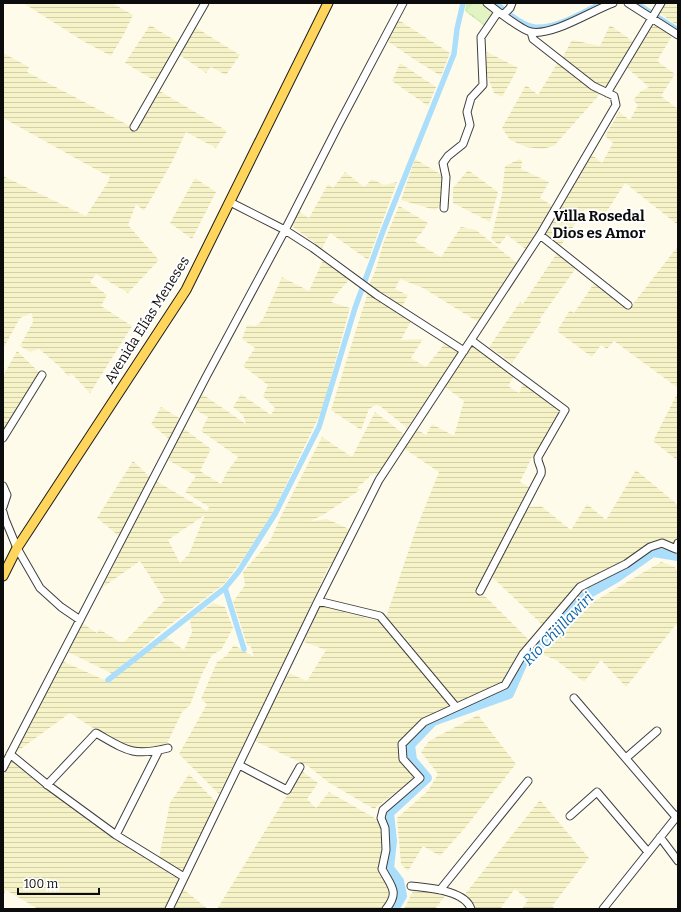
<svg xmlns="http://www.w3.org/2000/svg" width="681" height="912" font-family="Bitter,serif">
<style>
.farmland{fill:url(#farmland-rules);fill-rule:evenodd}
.park{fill:url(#park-tufts)}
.pitch{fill:#e3f3c4}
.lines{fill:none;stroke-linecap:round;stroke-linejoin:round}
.canal{stroke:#abdefb;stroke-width:5.5}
.river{stroke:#abdefb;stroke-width:10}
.minor-casing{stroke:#3f3f3f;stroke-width:9}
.major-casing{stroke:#1d1d1d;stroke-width:11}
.minor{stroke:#fff;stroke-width:7}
.major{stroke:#ffd65b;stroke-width:9}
.labels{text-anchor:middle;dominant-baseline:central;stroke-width:4;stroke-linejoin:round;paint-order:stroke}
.street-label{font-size:14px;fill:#0c0c0c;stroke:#fff}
.neighbourhood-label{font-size:15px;font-weight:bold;fill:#0c0c0c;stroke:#fff}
.water-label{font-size:15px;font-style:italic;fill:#0c65a8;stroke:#fff}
</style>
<defs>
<pattern id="farmland-rules" width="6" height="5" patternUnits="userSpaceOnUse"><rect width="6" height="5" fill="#f7f3c9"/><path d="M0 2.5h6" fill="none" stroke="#d3cfab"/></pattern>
<pattern id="park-tufts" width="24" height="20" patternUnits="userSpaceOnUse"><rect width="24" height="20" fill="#d1edb2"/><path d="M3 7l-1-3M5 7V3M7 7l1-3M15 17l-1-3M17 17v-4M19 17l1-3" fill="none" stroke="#b2ca98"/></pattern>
</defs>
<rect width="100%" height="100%" fill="#fffbeb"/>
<path class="farmland" d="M23 3H112L133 15 124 34 111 56 83 41Z
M663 3H678V26L658 12Z
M397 19 450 53 441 76 412 58 386 40Z
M654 23 672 36 657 61 675 74 661 96 678 109V225L625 183 600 222 585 209 560 247 545 234 592 155 602 163 613 143 605 136 619 112 630 120 638 105 633 100 641 91 649 87 627 68Z
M150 25 179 43 157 82 125 63Z
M610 25 634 42 605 89 598 87 562 58 572 40 600 46Z
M195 27 240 55 226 75 211 67 206 73 178 54Z
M487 52 518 68 502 97 494 93 486 73Z
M3 53 29 67 27 72 134 128 158 90 227 131 216 148 186 132 171 164 144 211 136 204 128 225 159 260 128 293 96 274 90 282 107 295 101 306 132 326 90 393 71 373 69 377 59 366 39 349 30 352 20 346 33 322 32 313 20 318 3 349V176L86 216 108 182 110 175H106L3 118Z
M558 62 586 85 601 93 554 146 542 149 526 147 510 140 502 128 526 85 538 95Z
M400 63 436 87 428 106 392 81Z
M415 159 442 175 440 206 435 210 401 200Z
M520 159 522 161 521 169 549 182 540 198 553 206 527 250 507 235 499 245 491 239 502 194 505 166Z
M468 170 498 192 490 222 453 203V188Z
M345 172 364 187 372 179 384 185 397 182 368 260 330 233 322 248 290 225 298 211 309 218 328 184 333 188Z
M195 178 216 192 192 239 170 223Z
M399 206 428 223 422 232 414 241 441 257 461 227 476 230 517 263 478 322 423 288 400 279 395 289 408 295 402 307 369 285 376 269 383 244Z
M678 246V292L676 296 678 298V388L614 341 607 349 601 345 592 357 557 331 570 310 574 313 595 282 629 309Z
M557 253 576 268 539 320 541 322 512 363 489 347 520 302 523 304Z
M323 260 350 279 339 291 331 302 350 308 322 410 273 512 246 555 224 584 162 631 113 674 68 652 82 623 97 633 99 629 120 642H124L165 600 140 561 102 588 156 481 207 511 209 507 185 492 196 476 168 460 183 428 211 449 200 471 221 484 227 472 238 457 201 431 208 417 194 409 202 394 246 424 243 415 233 407 241 394 271 415 275 408 263 396 268 385 243 366 255 348 242 339 247 325 255 326 262 321 282 277 309 291ZM205 515 189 554 180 563 168 540Z
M368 292 411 321 401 340 423 339 411 358 426 367 445 343 459 352 407 428 380 406 376 405 369 409 361 430 331 410Z
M476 346 514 376 508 386 519 393 524 382 561 411 535 459 532 457 520 482 531 488 477 588 534 645 519 661 504 689 473 701 456 703 406 639 386 617 416 529 439 472 403 448 415 428 426 435 432 424 454 436 464 401 445 387 471 347Z
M17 351 41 374 3 433V376Z
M678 392V461L653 441Z
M161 407 181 419 169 439 151 424Z
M375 412 404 434 378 475 374 473 357 488 360 490 323 515 310 521 327 519 349 529 334 561 328 568 281 670 219 794 179 754 207 704 201 699 217 662 226 656 234 645 254 657 250 644 248 647 233 602 245 585 243 572 270 541 281 516 322 437 352 457Z
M133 461 150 477 119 536 97 518Z
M636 470 678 505V543L675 552 654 548 585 591 548 630 492 577 518 524 529 507 541 506 571 530 587 504 606 520Z
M661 562 675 567 678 572V622L626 687 601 660 584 682 556 660 541 654 588 605Z
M213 603 225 607 233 628 221 650 212 655 202 674 190 705 182 712 165 748 135 749 125 747 105 736 70 713 15 753 62 661 109 682 166 637 184 650 192 632 190 619Z
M320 606 378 621 383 624 453 709 431 719 409 740 401 757 417 776 374 809 328 782 308 766 255 741 289 673 307 681 326 650 304 642Z
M478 715 516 764 464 829 440 856 423 846 408 871 401 864 397 818 428 791 438 774 421 752 429 741Z
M12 759 45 787 93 824 179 878 165 909H38L6 890 3 896V776Z
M302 771 318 783 307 799 316 808 329 792 380 821 382 847 378 868 382 878 390 888 391 898 381 909H217Z
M189 774 216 802 183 872 159 858 170 803Z
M540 800 589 858 552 906 555 909H522L528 900 515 889 501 907 503 909H476L465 894Z
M183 889 208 909H174Z
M414 889 446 895 435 909H404Z"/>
<path class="park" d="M466 3H483L495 12 486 27 465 11Z"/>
<path class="pitch" d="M473 3H480L493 13 485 24 467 11Z"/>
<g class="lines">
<path class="canal" d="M496 3 502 8
M636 3 678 30
M509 14C516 19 525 26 534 27 555 30 583 12 602 3
M225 588 244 649
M108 680 225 588 239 571 275 514 319 427 355 308 383 231 454 54 457 29 463 3"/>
<path class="river" d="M394 909 402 896 399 881 389 868 392 841 389 813 427 778 412 760 410 745 433 721 509 694 523 662 588 594 616 578 653 552 678 556"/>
<defs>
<path id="minor" d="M487 3C496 10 521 30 531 32 553 36 591 11 613 3
M628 3 678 35
M503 15 510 8 512 3
M607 93 661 3
M134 127 205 3
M230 202 285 230 313 248 377 295 464 351
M444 208 446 177 443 163 448 156 463 144 470 125 467 112 471 98 483 85 481 37 498 12
M540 235 628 305
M471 340 565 410 538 457C537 464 543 467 541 474L480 591
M3 438 42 375
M3 486 7 495 3 507
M3 512 5 519 17 548 40 588 61 607 80 620
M318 601 380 616 456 707
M574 698 676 817
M10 754 49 786 116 835 184 877
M626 758 657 731
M239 765 287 790 300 767
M3 768 206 377 285 230 338 126 403 3
M47 785 96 733C126 750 132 757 168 748
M570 816 597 792 648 852
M116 835 159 750
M660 837 678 861
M411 886C428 888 465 890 471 909
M440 890 528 781
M169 909 318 601 379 480 540 235 616 105 614 96 593 86 533 39 531 32
M386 909C400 892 391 886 382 869L386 850 385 828 381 818 383 810 420 778 403 759 402 744 424 722 505 685 523 654 580 587 626 564 650 547 662 543 676 549 678 543
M603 909 678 815"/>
<path id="major" d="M3 576 17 548 186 290 328 3"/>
</defs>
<use href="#minor" class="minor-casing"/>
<use href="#major" class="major-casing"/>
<use href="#minor" class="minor"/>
<use href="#major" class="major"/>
</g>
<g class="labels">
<g class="street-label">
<text transform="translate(147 320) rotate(-58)">Avenida Elías Meneses</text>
</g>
<g class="neighbourhood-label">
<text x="599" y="216">Villa Rosedal<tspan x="599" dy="17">Dios es Amor</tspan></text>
</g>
<g class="water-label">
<text transform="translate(558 629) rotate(-46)">Río Chijllawiri</text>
</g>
</g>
<rect width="681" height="912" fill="none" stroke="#0c0c0c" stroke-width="8"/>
<path d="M18 888v6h81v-6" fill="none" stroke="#0c0c0c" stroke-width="2"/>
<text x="24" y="888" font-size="12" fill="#0c0c0c" stroke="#ffffff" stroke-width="3" paint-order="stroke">100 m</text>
</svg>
